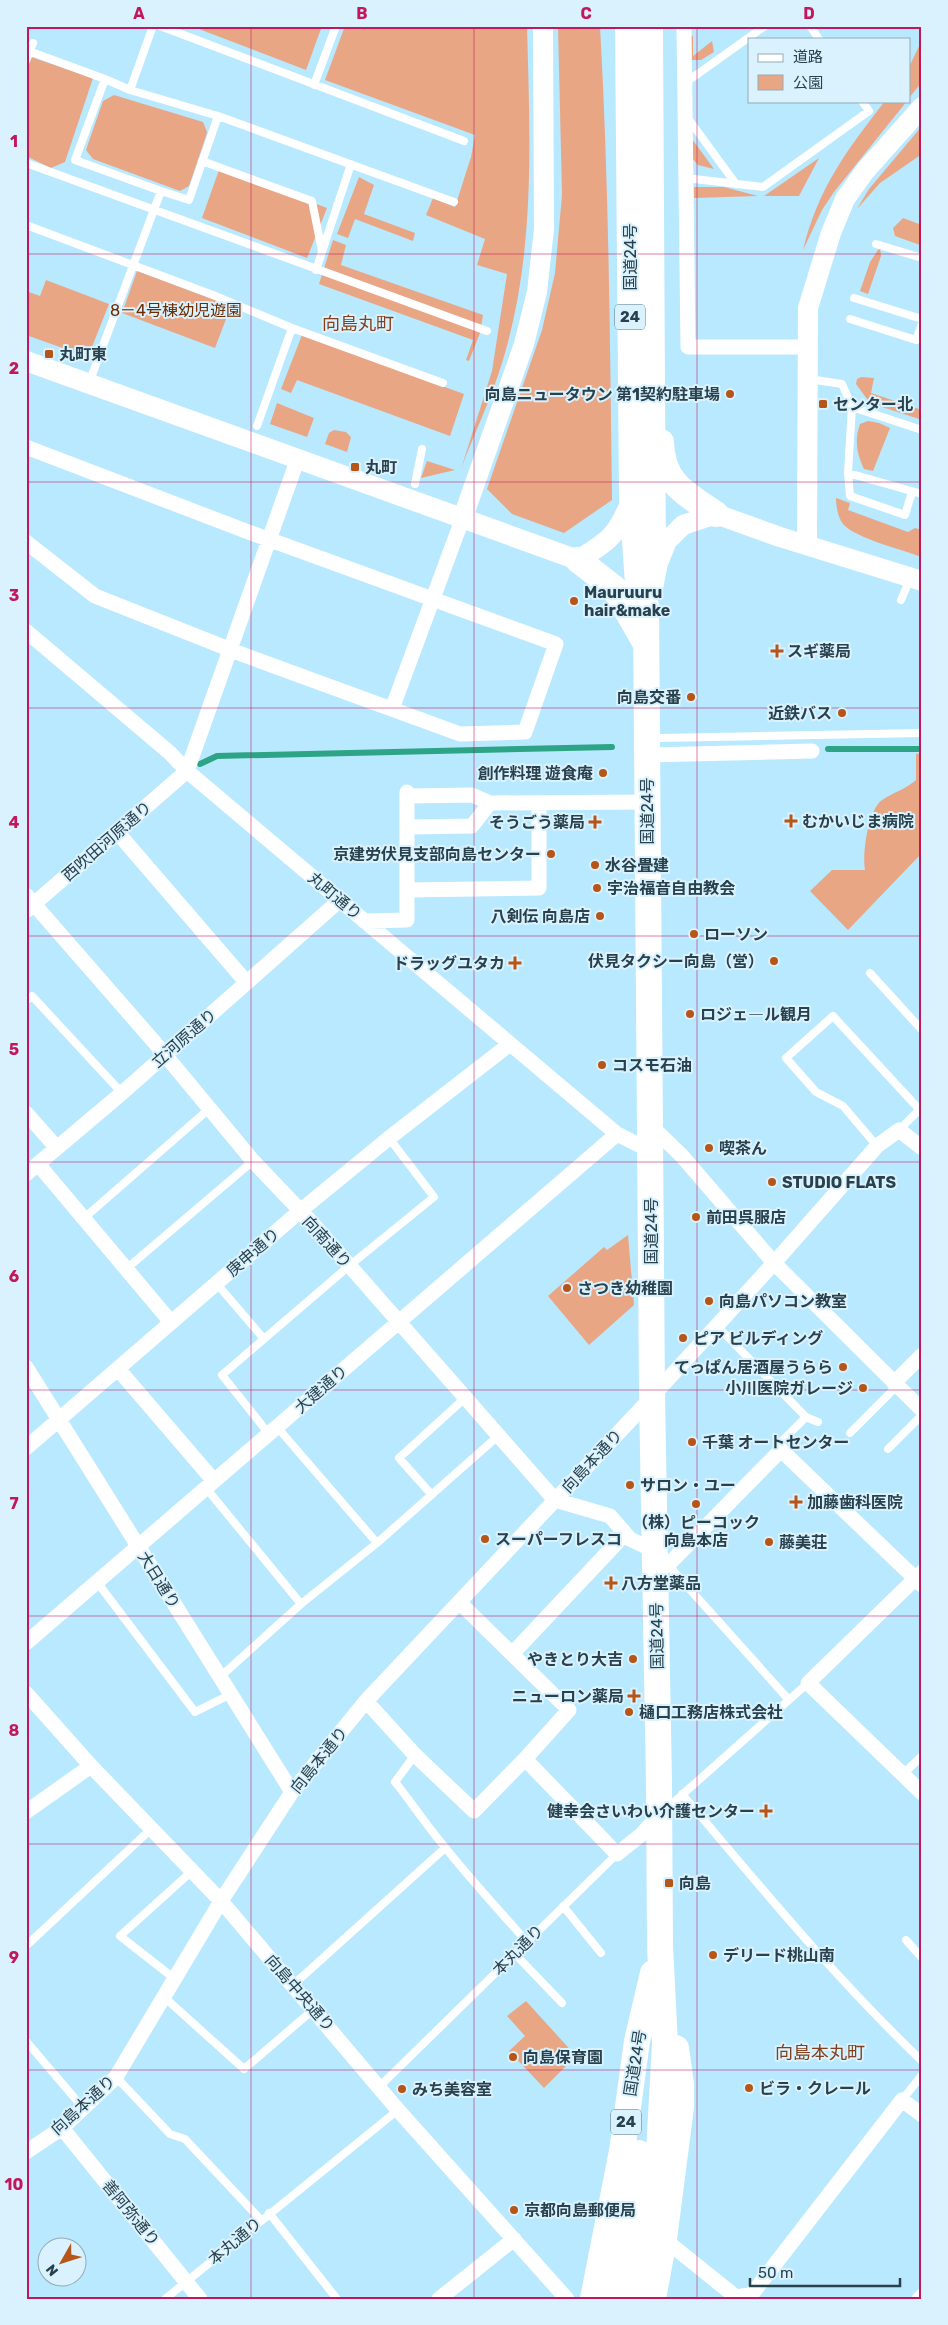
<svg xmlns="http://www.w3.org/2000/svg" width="948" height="2325" font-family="Rubik,'Noto Sans JP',sans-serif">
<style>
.green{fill:#e9a685}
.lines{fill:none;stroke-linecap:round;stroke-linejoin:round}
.stream{stroke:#2da485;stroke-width:6}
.service{stroke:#fff;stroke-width:8}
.minor{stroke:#fff;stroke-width:15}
.tertiary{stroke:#fff;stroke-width:20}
.trunk{stroke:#fff;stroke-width:26}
.grid{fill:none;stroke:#c2185b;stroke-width:1;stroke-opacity:0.55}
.poi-dot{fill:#b65517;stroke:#daf2fd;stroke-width:2}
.labels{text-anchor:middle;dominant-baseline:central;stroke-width:4;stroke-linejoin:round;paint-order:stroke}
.shield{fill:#daf2fd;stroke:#5d7681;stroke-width:1}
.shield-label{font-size:15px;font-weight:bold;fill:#28414c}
.street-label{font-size:16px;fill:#28414c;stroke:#daf2fd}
.park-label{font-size:16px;fill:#6c2b00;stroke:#daf2fd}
.poi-label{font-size:16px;font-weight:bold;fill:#28414c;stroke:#daf2fd;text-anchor:start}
.neighbourhood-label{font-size:18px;fill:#81411e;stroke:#daf2fd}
.neatline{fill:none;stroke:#c2185b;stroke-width:2}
.grid-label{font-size:16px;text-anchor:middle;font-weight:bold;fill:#c2185b}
</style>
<rect width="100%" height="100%" fill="#b8e9ff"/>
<path class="green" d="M191 26H322L306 70Z
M345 26H444L449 28 450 26H527C530 140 536 253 502 363 491 399 474 434 461 469L492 371 507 274 477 265 485 239 426 215 433 198 455 207 471 157 475 135 325 80Z
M558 26H600C609 184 610 342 612 500L564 533 512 514 487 489 542 330 555 273 562 195Z
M689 35 693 36V56L712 41 714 52 701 60H691Z
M922 40V82L909 98V67Z
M31 57 93 78 65 162 51 168 26 156V70Z
M114 95 203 122 207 132 206 136 189 186 180 191 93 159 86 150 88 144 103 101Z
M885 101H907L834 192 822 210 803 250C818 188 847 150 885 101Z
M922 126V154L880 183 857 209 869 189Z
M692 139 714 169 698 165 691 157Z
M819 158 799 196H764Z
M220 167 327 208 307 258 202 218Z
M359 177 374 185 364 214 415 233 413 241 355 219 348 238 337 234Z
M694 187H724L758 196 694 198Z
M903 218 922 225 920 245 895 236 893 228Z
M333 240 346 245 341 265 483 315 480 333 469 361 466 360 473 340 319 284Z
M880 247 881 256 868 294 860 291 870 262Z
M137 271 231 306 215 348 122 313Z
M46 280 109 304 88 357 26 335V291L40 296Z
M302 335 464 394 450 436 297 380 291 393 281 389Z
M861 377 874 378 871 393 922 410V420L870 403 856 384 857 379Z
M277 403 314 418 307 437 270 424Z
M868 421 879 423 890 428 873 471 864 469C857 454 854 440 860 424Z
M334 430 346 432 351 437 347 452 325 444 329 433Z
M427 461 455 470 421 478Z
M836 498 850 503 848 510 908 532 915 528 922 530V557C903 550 855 538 843 524 838 518 836 506 836 498Z
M922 753V853L848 930 810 891 832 870H865C862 854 868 810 882 800 894 792 906 789 916 780V754Z
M628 1235 634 1305 589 1345 548 1296 604 1247 607 1250Z
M526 2001 576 2056 544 2088 509 2051 525 2036 507 2016Z"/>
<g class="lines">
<path class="stream" d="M828 749H922
M200 764 217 756 612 747"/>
<path class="service" d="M160 26 464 141
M810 26 819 39
M26 50 105 79
M26 61 33 43
M685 83 765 26
M314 85 336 26
M130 90 105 79 75 160 161 191
M218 116 454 202
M687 117 736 184
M202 161 312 201 322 251
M26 163 487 331
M686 178 763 187 869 111 862 101
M26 225 213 295 292 328 443 383
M876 244 922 258
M316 270 351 164
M854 298 922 319
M850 319 916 340 922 324
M809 379 842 384 852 407 848 473 922 494
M89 383 161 191 189 200 218 116 130 90 153 26
M852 407 922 430
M257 426 292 328
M848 473 850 496 905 515 912 492
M415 484 422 449
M901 600 910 579
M661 738 922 733
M870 973 922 1030
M26 1001 32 996 122 1093
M899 1130 922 1107
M877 1146 843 1106 816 1092 786 1058 833 1016 919 1109
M83 1219 209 1109
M126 1269 253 1161
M217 1284 264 1339
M717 1326 806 1417 818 1422
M277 1427 377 1543
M850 1433 897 1386
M269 1434 222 1375 349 1266 434 1197 389 1138
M888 1449 922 1415
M781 1450 780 1443 806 1417
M206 1488 301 1604
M431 1494 399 1458 465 1398
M668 1565 789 1700
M97 1582 195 1712 231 1694
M220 1677 301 1604 377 1543 498 1436
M415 1755 395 1782C412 1803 426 1825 444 1846 470 1879 499 1910 527 1942
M903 1774 922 1756
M682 1794C759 1885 835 1978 922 2061
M665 1810 808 1683
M563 1906 601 1953
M906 1940 922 1958
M26 1946 151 1829
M515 1954 562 2003
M175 1979 120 1936 192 1871
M293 1985 445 1848
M164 1997 244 2069 314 2009
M26 2041 84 2109
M116 2077 170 2134 185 2139 261 2220
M380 2086 617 1854
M902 2100 922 2075
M269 2213 337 2299
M165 2299 398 2110"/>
<path class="minor" d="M684 26 688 347H808
M26 447 251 533 556 644 525 732 460 734 244 655 95 596 26 542
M26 631 170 753 187 771 617 1134 651 1151
M392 709 462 520
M647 755 812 751
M408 796 472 795 490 803
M408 827 472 826 490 803 647 802
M117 832 247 983
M407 890 539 888V803
M26 895 156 1044 253 1161 313 1224 555 1500 610 1516 630 1539 655 1551
M27 910 187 771 298 458
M364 921 407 920V792
M26 1113 57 1148
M650 1125 682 1156 774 1263 922 1410
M38 1164 170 1321
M26 1174 122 1093 340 900
M26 1367 292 1792
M118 1369 214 1481
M894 1383 922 1355
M26 1448 300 1211 389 1138 510 1044
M656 1566 668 1565 781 1450 922 1585
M922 1572 808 1683 922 1793
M459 1602 569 1710 525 1759
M26 1643 617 1134
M512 1654 625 1534
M26 1693 91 1766 221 1901 398 2110 567 2299
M366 1701 415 1755 474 1811 525 1759 617 1854 642 1834 658 1816
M26 1812 91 1766
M62 2128 200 2299
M26 2152 62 2128 116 2077 221 1901 292 1792 366 1701 638 1412 774 1263 877 1146 899 1130 922 1148
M664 2239 736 2297 752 2294 902 2100 922 2115
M439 2299 514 2239
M919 2299 922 2296"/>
<path class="tertiary" d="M26 361 578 560C610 540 616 537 631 501
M462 520 524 344 537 292 544 229 543 26
M807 545 808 308 831 233 845 199 865 171 922 107
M653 588 658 563 667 541 683 525 716 514 780 537 922 581"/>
<path class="trunk" d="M628 26 632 499 638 583 646 606 652 1395 659 1784 660 1946 665 2044 659 2152 632 2299
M650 26 653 569
M661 442C662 483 686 494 716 514
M578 560 614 588 646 644
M612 2291 630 2217 639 2153
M593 2299 622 2151 637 2041 653 1973
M653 2299 664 2239 681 2107V2084L676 2048"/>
</g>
<path class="grid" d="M251 26V2299M474 26V2299M697 26V2299M26 254H922M26 482H922M26 708H922M26 936H922M26 1162H922M26 1390H922M26 1616H922M26 1844H922M26 2070H922"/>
<g class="poi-dot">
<rect x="44" y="349" width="10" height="10" rx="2.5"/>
<circle cx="730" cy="394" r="5"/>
<rect x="818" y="399" width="10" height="10" rx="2.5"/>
<rect x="350" y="462" width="10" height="10" rx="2.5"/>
<circle cx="574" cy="601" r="5"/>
<path d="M774.5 643.5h5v5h5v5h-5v5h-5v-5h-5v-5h5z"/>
<circle cx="691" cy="697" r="5"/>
<circle cx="842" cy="713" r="5"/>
<circle cx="603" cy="773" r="5"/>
<path d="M788.5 813.5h5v5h5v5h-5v5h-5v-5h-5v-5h5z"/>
<path d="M592.5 814.5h5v5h5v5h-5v5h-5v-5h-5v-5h5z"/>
<circle cx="551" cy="854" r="5"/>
<circle cx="595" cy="865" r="5"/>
<circle cx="597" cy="888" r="5"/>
<circle cx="600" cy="916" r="5"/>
<circle cx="694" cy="934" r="5"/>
<circle cx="774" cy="961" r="5"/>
<path d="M512.5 955.5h5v5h5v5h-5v5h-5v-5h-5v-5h5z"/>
<circle cx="690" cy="1014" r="5"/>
<circle cx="602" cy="1065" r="5"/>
<circle cx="709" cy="1148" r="5"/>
<circle cx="772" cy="1182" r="5"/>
<circle cx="696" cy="1217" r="5"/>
<circle cx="567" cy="1288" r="5"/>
<circle cx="709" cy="1301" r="5"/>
<circle cx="683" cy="1338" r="5"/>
<circle cx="843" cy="1367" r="5"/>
<circle cx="863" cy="1388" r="5"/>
<circle cx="692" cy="1442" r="5"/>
<circle cx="630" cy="1485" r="5"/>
<path d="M793.5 1494.5h5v5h5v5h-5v5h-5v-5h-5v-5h5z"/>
<circle cx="696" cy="1504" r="5"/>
<circle cx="485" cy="1539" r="5"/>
<circle cx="769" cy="1542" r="5"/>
<path d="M608.5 1575.5h5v5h5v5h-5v5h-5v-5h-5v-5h5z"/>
<circle cx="633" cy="1659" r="5"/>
<path d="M631.5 1688.5h5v5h5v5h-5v5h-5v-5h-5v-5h5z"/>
<circle cx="629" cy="1712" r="5"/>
<path d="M763.5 1803.5h5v5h5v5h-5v5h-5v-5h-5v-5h5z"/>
<rect x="664" y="1878" width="10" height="10" rx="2.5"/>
<circle cx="713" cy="1955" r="5"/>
<circle cx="513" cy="2057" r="5"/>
<circle cx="749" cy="2088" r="5"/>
<circle cx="402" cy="2089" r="5"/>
<circle cx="514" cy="2210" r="5"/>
</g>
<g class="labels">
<g class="shield">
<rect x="615" y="304.5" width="30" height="25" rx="4"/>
<rect x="611" y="2109.5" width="30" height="25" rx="4"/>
</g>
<g class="shield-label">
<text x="630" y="317">24</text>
<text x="626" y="2122">24</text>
</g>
<g class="street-label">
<text transform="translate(630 257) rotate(-90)">国道24号</text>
<text transform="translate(647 811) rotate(-90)">国道24号</text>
<text transform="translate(107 841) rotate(-41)">西吹田河原通り</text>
<text transform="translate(335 896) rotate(40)">丸町通り</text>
<text transform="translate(184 1038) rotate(-41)">立河原通り</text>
<text transform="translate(651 1231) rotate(-90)">国道24号</text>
<text transform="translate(327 1242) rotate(48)">向南通り</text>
<text transform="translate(253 1252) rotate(-41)">庚申通り</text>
<text transform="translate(321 1389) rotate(-41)">大建通り</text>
<text transform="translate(592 1461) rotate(-47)">向島本通り</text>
<text transform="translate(159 1580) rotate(58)">大日通り</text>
<text transform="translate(657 1636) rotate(-91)">国道24号</text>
<text transform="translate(319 1760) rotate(-51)">向島本通り</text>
<text transform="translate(518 1950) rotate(-45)">本丸通り</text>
<text transform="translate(300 1993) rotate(49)">向島中央通り</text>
<text transform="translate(635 2063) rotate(-81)">国道24号</text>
<text transform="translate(83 2105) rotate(-42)">向島本通り</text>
<text transform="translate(131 2213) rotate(51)">善阿弥通り</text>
<text transform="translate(235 2241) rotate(-40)">本丸通り</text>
</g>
<g class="park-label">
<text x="176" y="310">8－4号棟幼児遊園</text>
</g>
<g class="poi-label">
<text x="59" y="354">丸町東</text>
<text x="720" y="394" text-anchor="end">向島ニュータウン 第1契約駐車場</text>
<text x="833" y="404">センター北</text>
<text x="365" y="467">丸町</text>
<text x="584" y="592">Mauruuru<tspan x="584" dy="18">hair&amp;make</tspan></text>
<text x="787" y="651">スギ薬局</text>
<text x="681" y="697" text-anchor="end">向島交番</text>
<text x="832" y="713" text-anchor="end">近鉄バス</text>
<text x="593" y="773" text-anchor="end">創作料理 遊食庵</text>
<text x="802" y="821">むかいじま病院</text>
<text x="585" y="822" text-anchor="end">そうごう薬局</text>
<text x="541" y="854" text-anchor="end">京建労伏見支部向島センター</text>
<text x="605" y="865">水谷畳建</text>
<text x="607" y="888">宇治福音自由教会</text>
<text x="590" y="916" text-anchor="end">八剣伝 向島店</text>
<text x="704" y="934">ローソン</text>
<text x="764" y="961" text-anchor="end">伏見タクシー向島（営）</text>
<text x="505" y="963" text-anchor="end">ドラッグユタカ</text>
<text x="700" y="1014">ロジェ―ル観月</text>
<text x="612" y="1065">コスモ石油</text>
<text x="719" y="1148">喫茶ん</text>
<text x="782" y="1182">STUDIO FLATS</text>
<text x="706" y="1217">前田呉服店</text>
<text x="577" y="1288">さつき幼稚園</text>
<text x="719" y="1301">向島パソコン教室</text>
<text x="693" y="1338">ピア ビルディング</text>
<text x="833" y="1367" text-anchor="end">てっぱん居酒屋うらら</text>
<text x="853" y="1388" text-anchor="end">小川医院ガレージ</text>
<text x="702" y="1442">千葉 オートセンター</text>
<text x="640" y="1485">サロン・ユー</text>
<text x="807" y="1502">加藤歯科医院</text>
<text x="696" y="1522" text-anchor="middle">（株）ピーコック<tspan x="696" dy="18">向島本店</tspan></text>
<text x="495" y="1539">スーパーフレスコ</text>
<text x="779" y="1542">藤美荘</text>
<text x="621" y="1583">八方堂薬品</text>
<text x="623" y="1659" text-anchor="end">やきとり大吉</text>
<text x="624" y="1696" text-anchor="end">ニューロン薬局</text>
<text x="639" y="1712">樋口工務店株式会社</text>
<text x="755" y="1811" text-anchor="end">健幸会さいわい介護センター</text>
<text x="679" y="1883">向島</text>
<text x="723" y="1955">デリード桃山南</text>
<text x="523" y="2057">向島保育園</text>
<text x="759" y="2088">ビラ・クレール</text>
<text x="412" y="2089">みち美容室</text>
<text x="524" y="2210">京都向島郵便局</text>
</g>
<g class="neighbourhood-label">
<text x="358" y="324">向島丸町</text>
<text x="820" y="2053">向島本丸町</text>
</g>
</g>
<rect width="948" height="2325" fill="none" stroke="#daf2fd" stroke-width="55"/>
<rect x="748" y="38" width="162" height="65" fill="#daf2fd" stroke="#93abb6"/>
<rect x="758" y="54" width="25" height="8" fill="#ffffff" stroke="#93abb6"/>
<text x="793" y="62" font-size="15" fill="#28414c">道路</text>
<rect x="758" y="75" width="25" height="15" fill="#e9a685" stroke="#93abb6"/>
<text x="793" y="88" font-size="15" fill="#28414c">公園</text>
<g transform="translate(62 2262) rotate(231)"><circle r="24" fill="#daf2fd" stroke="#93abb6"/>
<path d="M0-4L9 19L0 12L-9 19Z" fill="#b65517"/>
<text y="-8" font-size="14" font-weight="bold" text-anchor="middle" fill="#28414c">N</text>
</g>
<path d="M750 2278v8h150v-8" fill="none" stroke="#28414c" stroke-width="2.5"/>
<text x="758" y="2278" font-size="15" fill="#28414c" stroke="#daf2fd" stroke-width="4" paint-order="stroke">50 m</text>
<rect x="28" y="28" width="892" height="2270" class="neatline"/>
<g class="grid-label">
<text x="139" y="19">A</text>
<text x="362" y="19">B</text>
<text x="586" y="19">C</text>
<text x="809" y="19">D</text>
<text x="14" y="147">1</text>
<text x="14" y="374">2</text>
<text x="14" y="601">3</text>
<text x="14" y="828">4</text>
<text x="14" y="1055">5</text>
<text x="14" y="1282">6</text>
<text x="14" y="1509">7</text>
<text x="14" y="1736">8</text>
<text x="14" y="1963">9</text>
<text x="14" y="2190">10</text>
</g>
</svg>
